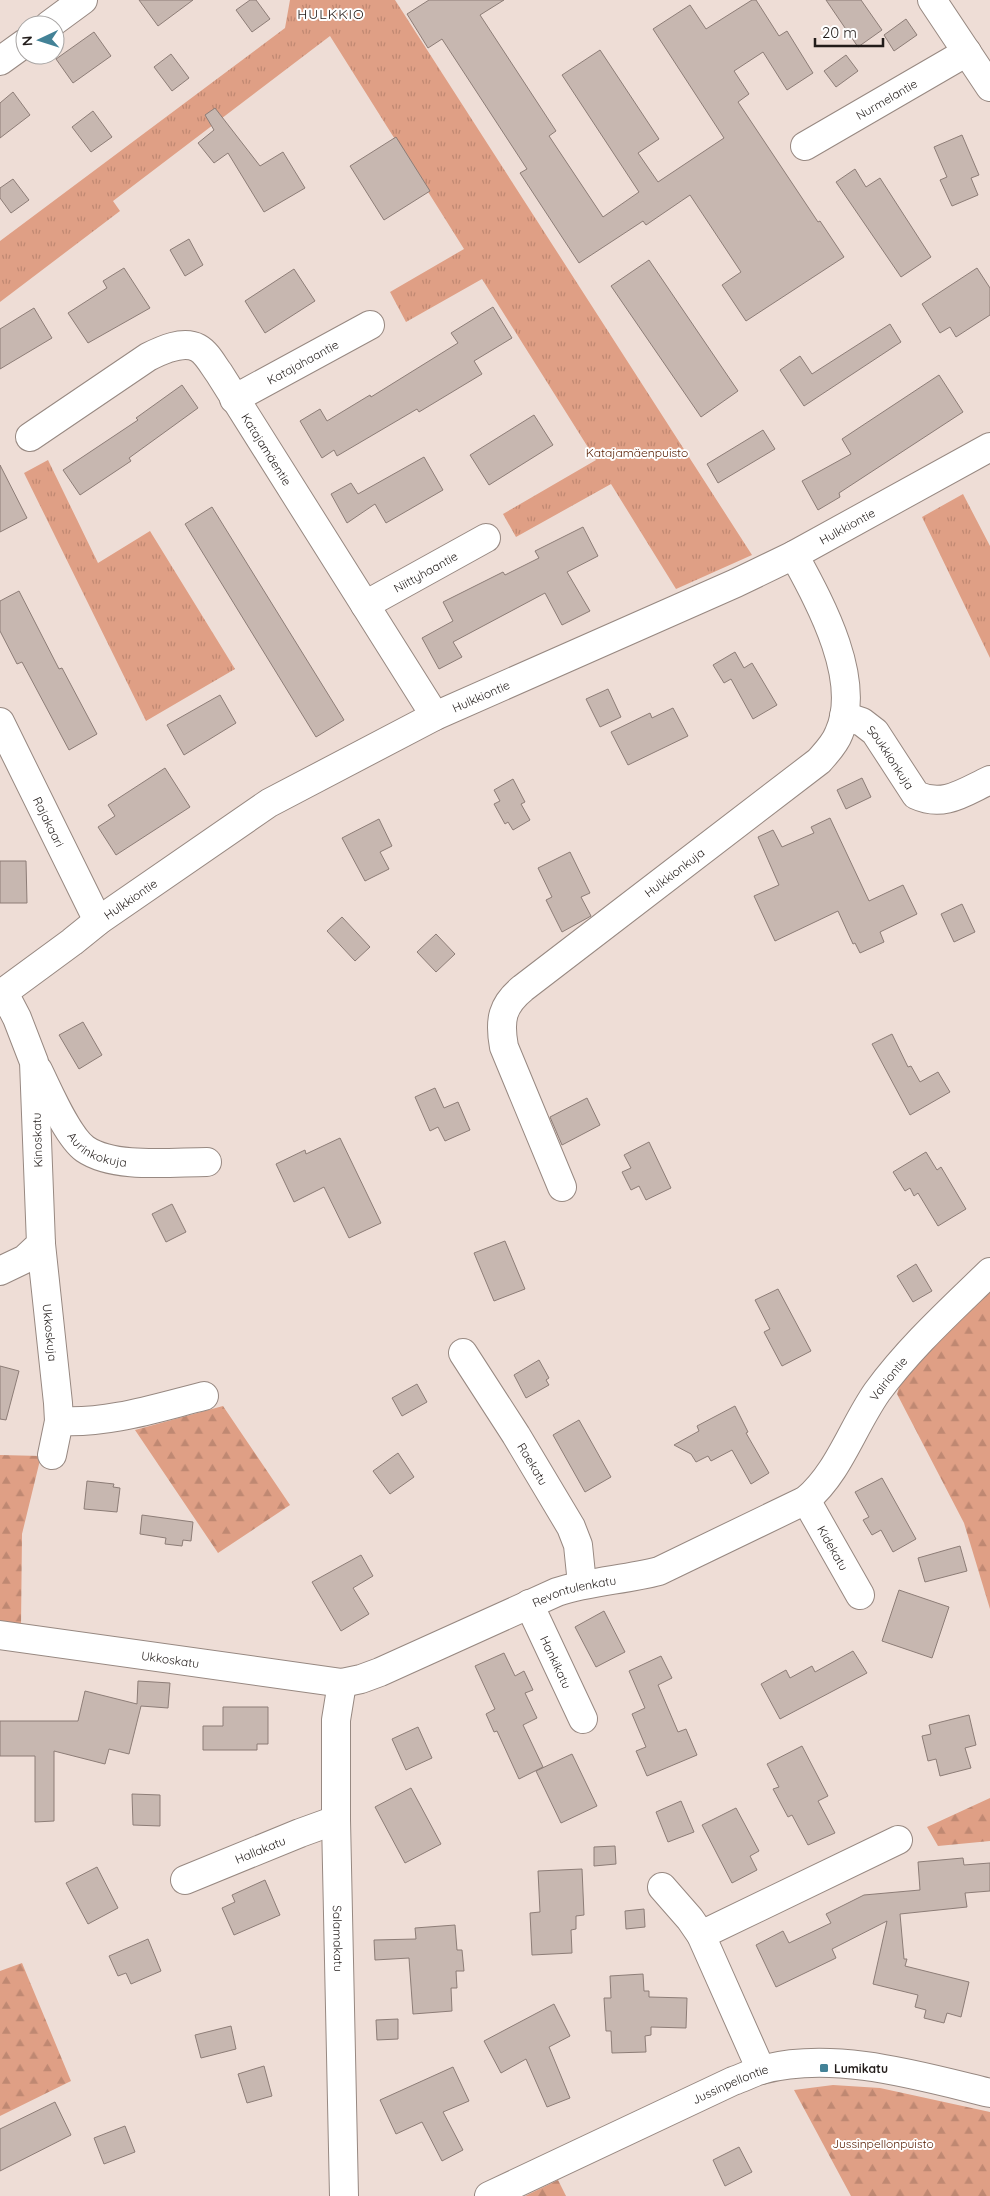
<svg xmlns="http://www.w3.org/2000/svg" width="990" height="2196" font-family="Quicksand,sans-serif">
<style>
.forest{fill:url(#forest-firs)}
.park{fill:url(#park-tufts)}
.building{fill:#c7b7b0;stroke:#8d7d77}
.lines{fill:none;stroke-linecap:round;stroke-linejoin:round}
.minor-casing{stroke:#978881;stroke-width:30}
.minor{stroke:#fff;stroke-width:28}
.poi-dot{fill:#438297;stroke:#fff;stroke-width:2}
.labels{text-anchor:middle;dominant-baseline:central;stroke-width:4;stroke-linejoin:round;paint-order:stroke}
.street-label{font-size:12px;fill:#221c1a;stroke:#fff}
.park-label{font-size:12px;fill:#5a2106;stroke:#fff}
.poi-label{font-size:12px;font-weight:bold;fill:#221c1a;stroke:#fff;text-anchor:start}
.neighbourhood-label{font-size:14px;letter-spacing:1px;fill:#221c1a;stroke:#fff}
</style>
<defs>
<pattern id="forest-firs" width="22" height="20" patternUnits="userSpaceOnUse" patternTransform="scale(1.25)"><rect width="22" height="20" fill="#df9f85"/><path d="M5 1l3.5 6h-7zM16 11l3.5 6h-7z" fill="#bf8872"/></pattern>
<pattern id="park-tufts" width="24" height="20" patternUnits="userSpaceOnUse" patternTransform="scale(1.25)"><rect width="24" height="20" fill="#df9f85"/><path d="M3 7l-1-3M5 7V3M7 7l1-3M15 17l-1-3M17 17v-4M19 17l1-3" fill="none" stroke="#bf8872"/></pattern>
</defs>
<rect width="100%" height="100%" fill="#eeddd6"/>
<path class="forest" d="M990 1286V1609L964 1523 897 1394 904 1371Z
M223 1406 290 1505 218 1553 135 1430Z
M0 1455 41 1456 22 1534 21 1626 0 1623Z
M990 1798V1841L938 1846 927 1827Z
M22 1963 71 2081 0 2116V1971Z
M833 2085 880 2088 990 2112V2196H851L794 2090Z
M558 2180 566 2196H525Z"/>
<path class="park" d="M290 0H395L752 555 676 589 611 484 516 537 503 514 596 460 482 279 406 322 390 292 464 249 330 36 113 201 120 211 0 302V241L285 28Z
M48 460 98 563 150 531 235 669 146 721 24 473Z
M963 494 990 546V658L922 517Z"/>
<path class="building" d="M139 0H193L158 26Z
M250 0H256L270 19 252 32 236 10Z
M429 0H504L480 15 556 131 549 136 603 217 639 192 562 75 600 50 659 139 638 153 658 182 724 138 653 29 690 5 706 29 752 0H756L779 36 787 31 813 73 787 90 763 52 734 71 749 94 738 102 818 222 820 221 844 257 746 321 722 285 741 272 690 195 646 225 643 221 579 263 520 173 527 169 442 39 428 48 407 14Z
M826 0H861L882 30 858 47Z
M906 19 917 35 894 51 884 35Z
M94 32 111 56 73 83 56 59Z
M171 54 189 78 172 91 154 67Z
M846 55 858 71 836 87 824 71Z
M13 92 30 115 0 138V103Z
M215 108 260 166 283 152 305 188 264 212 228 153 214 163 198 143 214 130 205 115Z
M93 111 112 137 91 152 72 127Z
M962 135 979 175 971 178 978 195 952 206 940 180 947 177 934 147Z
M396 137 430 191 384 220 350 166Z
M855 169 866 187 880 178 931 257 901 277 836 182Z
M13 179 29 200 11 213 0 198V188Z
M189 239 203 265 185 276 170 250Z
M649 260 738 391 701 417 611 286Z
M124 268 150 308 88 343 68 313 107 288 103 281Z
M977 268 990 288V315L956 337 950 327 940 333 922 304Z
M294 269 315 301 265 333 245 301Z
M493 307 512 338 474 361 482 374 419 412 417 409 337 456 334 450 322 458 300 421 320 409 327 421 370 395 371 397 458 343 451 333Z
M34 308 52 338 0 369V329Z
M890 324 901 342 804 406 780 370 800 356 812 374Z
M939 375 963 412 839 493 840 497 818 510 802 481 851 454 842 439Z
M182 385 198 408 129 458 131 461 80 495 63 470 138 420 136 418Z
M534 415 553 445 489 485 470 455Z
M763 430 775 449 718 483 707 464Z
M424 457 443 490 386 523 375 504 347 523 331 494 351 483 358 494Z
M0 465 27 518 0 532Z
M212 507 344 720 316 737 185 524Z
M583 527 598 556 567 572 590 611 562 625 545 593 453 642 462 657 439 669 422 638 453 621 443 602 503 572 505 575 539 558 535 551Z
M19 591 59 669 62 668 97 734 69 750 22 662 17 664 0 631V601Z
M735 652 744 668 752 663 777 705 753 719 731 679 724 683 713 665Z
M608 689 621 717 600 727 586 699Z
M220 695 236 723 184 755 167 725Z
M673 708 688 736 628 765 611 732 650 713 652 718Z
M165 768 190 807 116 855 98 827 115 816 108 805Z
M862 778 871 797 846 809 837 790Z
M513 779 525 802 521 804 530 820 513 830 508 822 505 824 494 804 500 801 494 790Z
M830 818 869 901 903 885 917 914 880 932 884 942 860 953 855 943 853 944 838 911 775 941 754 896 779 885 758 837 773 830 782 847 814 833 811 827Z
M379 819 392 846 380 852 389 869 365 881 342 838Z
M570 852 590 893 581 897 591 916 562 932 546 900 552 897 538 868Z
M0 861H26L27 903H0Z
M962 904 975 932 954 942 941 914Z
M342 917 370 947 355 961 327 931Z
M436 934 455 954 436 972 417 952Z
M83 1022 102 1055 79 1069 59 1035Z
M892 1034 908 1067 911 1066 920 1082 938 1072 950 1092 910 1115 872 1044Z
M435 1088 444 1108 458 1102 470 1130 445 1141 438 1127 430 1131 415 1097Z
M587 1098 600 1125 562 1145 550 1117Z
M340 1138 381 1223 349 1238 324 1187 294 1202 276 1164 305 1150 306 1154Z
M649 1142 671 1188 646 1200 639 1186 631 1190 622 1172 631 1168 624 1155Z
M926 1152 937 1170 941 1167 966 1209 938 1226 918 1193 914 1196 910 1188 905 1191 893 1172Z
M172 1204 186 1232 166 1242 152 1214Z
M505 1241 525 1289 494 1301 474 1253Z
M916 1264 932 1291 913 1302 897 1276Z
M778 1289 811 1351 782 1366 764 1332 770 1329 755 1300Z
M539 1360 549 1378 546 1380 549 1385 526 1398 514 1375Z
M0 1366 19 1371 6 1420 0 1419Z
M417 1384 427 1402 402 1416 392 1398Z
M735 1406 748 1432 746 1433 769 1473 751 1484 732 1450 711 1461 708 1456 696 1462 691 1454 674 1445 699 1431 697 1426Z
M579 1420 611 1477 585 1492 553 1435Z
M398 1453 414 1477 390 1494 373 1471Z
M882 1478 916 1539 893 1552 881 1530 872 1535 863 1520 869 1517 855 1492Z
M87 1481 114 1484 113 1487 120 1488 117 1512 84 1509Z
M142 1515 193 1522 191 1541 183 1540 182 1546 165 1544 166 1538 140 1534Z
M960 1546 967 1571 925 1582 918 1558Z
M361 1555 373 1576 353 1588 369 1614 341 1631 312 1582Z
M899 1590 949 1607 932 1658 882 1641Z
M604 1611 625 1652 596 1667 575 1627Z
M853 1651 867 1673 780 1719 761 1684 786 1670 790 1678 812 1666 815 1672Z
M504 1653 515 1676 524 1671 533 1690 525 1693 537 1718 523 1725 543 1767 519 1779 497 1731 494 1732 486 1714 495 1709 475 1666Z
M661 1656 672 1678 658 1685 678 1732 686 1729 697 1755 647 1776 636 1751 646 1747 632 1714 645 1708 629 1671Z
M138 1681 170 1683 168 1708 141 1706 129 1754 109 1749 105 1764 54 1751V1821L35 1822V1756H0V1721H78L85 1691 137 1704Z
M223 1707H268V1744H257V1750H203V1726H223Z
M969 1715 976 1745 965 1748 971 1768 940 1776 936 1759 928 1761 922 1736 931 1734 929 1725Z
M418 1727 432 1758 406 1770 392 1739Z
M802 1746 828 1796 818 1801 835 1833 808 1845 792 1815 788 1817 773 1789 779 1787 767 1764Z
M572 1754 597 1806 561 1823 536 1771Z
M411 1788 441 1844 405 1863 375 1807Z
M132 1794 160 1795V1826L133 1825Z
M681 1801 694 1832 668 1842 656 1812Z
M736 1808 759 1851 750 1856 757 1870 732 1883 702 1825Z
M615 1846 616 1864 594 1866V1847Z
M963 1858 964 1865 990 1863V1891L965 1893 967 1907 900 1914 904 1959H907L905 1966 969 1982 961 2017 947 2013 944 2023 924 2018 926 2010 915 2007 918 1995 873 1984 887 1921 832 1949 836 1958 776 1987 756 1945 783 1931 789 1943 831 1923 826 1914 864 1895 920 1890 918 1862Z
M97 1867 118 1908 88 1924 66 1883Z
M582 1869 584 1915 576 1916V1929L571 1930 572 1953 532 1955 530 1913 540 1912 538 1871Z
M265 1880 280 1915 234 1935 222 1908 235 1902 232 1895Z
M644 1909 645 1927 626 1929 625 1911Z
M455 1925 457 1950H462L464 1971H456L457 1988H451L452 2011 413 2014 409 1958 375 1960 374 1940 416 1939 415 1928Z
M148 1939 161 1971 131 1984 126 1973 118 1976 109 1956Z
M643 1974 644 1991H649V1997L687 1998 686 2028 651 2027V2035L645 2036 646 2052 612 2053 611 2031H606L604 1998H611L610 1976Z
M554 2004 570 2036 549 2047 570 2098 547 2107 526 2059 501 2073 484 2041Z
M398 2019V2039L377 2040 376 2020Z
M231 2026 236 2049 201 2058 195 2035Z
M264 2066 272 2096 247 2103 238 2074Z
M453 2067 469 2101 443 2112 463 2150 442 2161 422 2122 396 2134 380 2100Z
M55 2102 71 2135 0 2171V2129Z
M125 2126 135 2152 104 2164 94 2138Z
M739 2147 752 2172 725 2186 713 2160Z"/>
<g class="lines">
<defs>
<g id="minor">
<path d="M932 0 990 87"/>
<path d="M49 25 83 0"/>
<path d="M0 61 25 43"/>
<path id="s1" d="M805 146 967 52"/>
<path id="s2" d="M234 399 370 325"/>
<path id="s3" d="M30 437 148 357C162 350 183 340 198 348 207 353 213 365 219 373L435 716"/>
<path id="s4" d="M365 605 486 538"/>
<path id="s5" d="M844 716 862 722 875 732 916 795C944 808 964 792 990 780"/>
<path id="s6" d="M0 722 98 921"/>
<path id="s7" d="M0 995 72 942 98 921 269 803 435 716 736 583 794 555 990 447"/>
<path id="s8" d="M38 1070C48 1090 67 1136 85 1149 114 1169 172 1162 207 1162"/>
<path id="s9" d="M562 1187 504 1047C499 1020 502 1005 523 988L819 761C826 753 835 744 839 733 863 679 819 601 794 555"/>
<path id="s10" d="M41 1244 58 1403 59 1421 52 1455"/>
<path d="M0 1271 25 1259 41 1244 34 1062 17 1018 4 993"/>
<path id="s11" d="M463 1353 516 1435 571 1527 578 1545 582 1584"/>
<path d="M59 1421C108 1424 156 1408 204 1396"/>
<path id="s12" d="M806 1500 860 1595"/>
<path id="s13" d="M529 1604 583 1719"/>
<path id="s14" d="M0 1635 342 1683 361 1679 380 1672 557 1592C590 1581 625 1580 659 1571L806 1500C839 1472 852 1428 877 1392 910 1347 950 1311 990 1272"/>
<path id="s15" d="M342 1683 336 1720V1820L344 2196"/>
<path id="s16" d="M185 1880 300 1833 336 1820"/>
<path d="M662 1887 690 1919 701 1935 761 2070"/>
<path d="M701 1935 898 1840"/>
<path id="s17" d="M489 2196 733 2081C742 2078 752 2073 761 2070 833 2050 920 2076 990 2093"/>
</g>
</defs>
<use href="#minor" class="minor-casing"/>
<use href="#minor" class="minor"/>
</g>
<rect class="poi-dot" x="819" y="2063" width="10" height="10" rx="2.5"/>
<g class="labels">
<g class="street-label">
<text stroke="none"><textPath href="#s1" startOffset="94">Nurmelantie</textPath></text>
<text stroke="none"><textPath href="#s2" startOffset="78">Katajahaantie</textPath></text>
<text stroke="none"><textPath href="#s3" startOffset="318">Katajamäentie</textPath></text>
<text stroke="none"><textPath href="#s7" startOffset="972">Hulkkiontie</textPath></text>
<text stroke="none"><textPath href="#s4" startOffset="69">Niittyhaantie</textPath></text>
<text stroke="none"><textPath href="#s7" startOffset="568">Hulkkiontie</textPath></text>
<text stroke="none"><textPath href="#s5" startOffset="65">Soukkionkuja</textPath></text>
<text stroke="none"><textPath href="#s6" startOffset="111">Rajakaari</textPath></text>
<text stroke="none"><textPath href="#s9" startOffset="408">Hulkkionkuja</textPath></text>
<text stroke="none"><textPath href="#s7" startOffset="162">Hulkkiontie</textPath></text>
<text transform="translate(37 1140) rotate(-92)">Kinoskatu</text>
<text stroke="none"><textPath href="#s8" startOffset="104">Aurinkokuja</textPath></text>
<text stroke="none"><textPath href="#s10" startOffset="89">Ukkoskuja</textPath></text>
<text stroke="none"><textPath href="#s14" startOffset="994">Vairiontie</textPath></text>
<text stroke="none"><textPath href="#s11" startOffset="131">Raekatu</textPath></text>
<text stroke="none"><textPath href="#s12" startOffset="55">Kidekatu</textPath></text>
<text stroke="none"><textPath href="#s14" startOffset="596">Revontulenkatu</textPath></text>
<text stroke="none"><textPath href="#s14" startOffset="172">Ukkoskatu</textPath></text>
<text stroke="none"><textPath href="#s13" startOffset="64">Hankikatu</textPath></text>
<text stroke="none"><textPath href="#s16" startOffset="81">Hallakatu</textPath></text>
<text stroke="none"><textPath href="#s15" startOffset="256">Salamakatu</textPath></text>
<text stroke="none"><textPath href="#s17" startOffset="266">Jussinpellontie</textPath></text>
</g>
<g class="park-label">
<text x="637" y="452">Katajamäenpuisto</text>
<text x="883" y="2143">Jussinpellonpuisto</text>
</g>
<g class="poi-label">
<text x="834" y="2068">Lumikatu</text>
</g>
<g class="neighbourhood-label">
<text x="331" y="14">HULKKIO</text>
</g>
</g>
<g transform="translate(40 40) rotate(266)"><circle r="24" fill="#ffffff" stroke="#a7a4a3"/>
<path d="M0-4L9 19L0 12L-9 19Z" fill="#438297"/>
<text y="-8" font-size="14" font-weight="bold" text-anchor="middle" fill="#221c1a">N</text>
</g>
<path d="M815 38v8h68v-8" fill="none" stroke="#221c1a" stroke-width="2.5"/>
<text x="822" y="38" font-size="15" fill="#221c1a" stroke="#ffffff" stroke-width="4" paint-order="stroke">20 m</text>
</svg>
